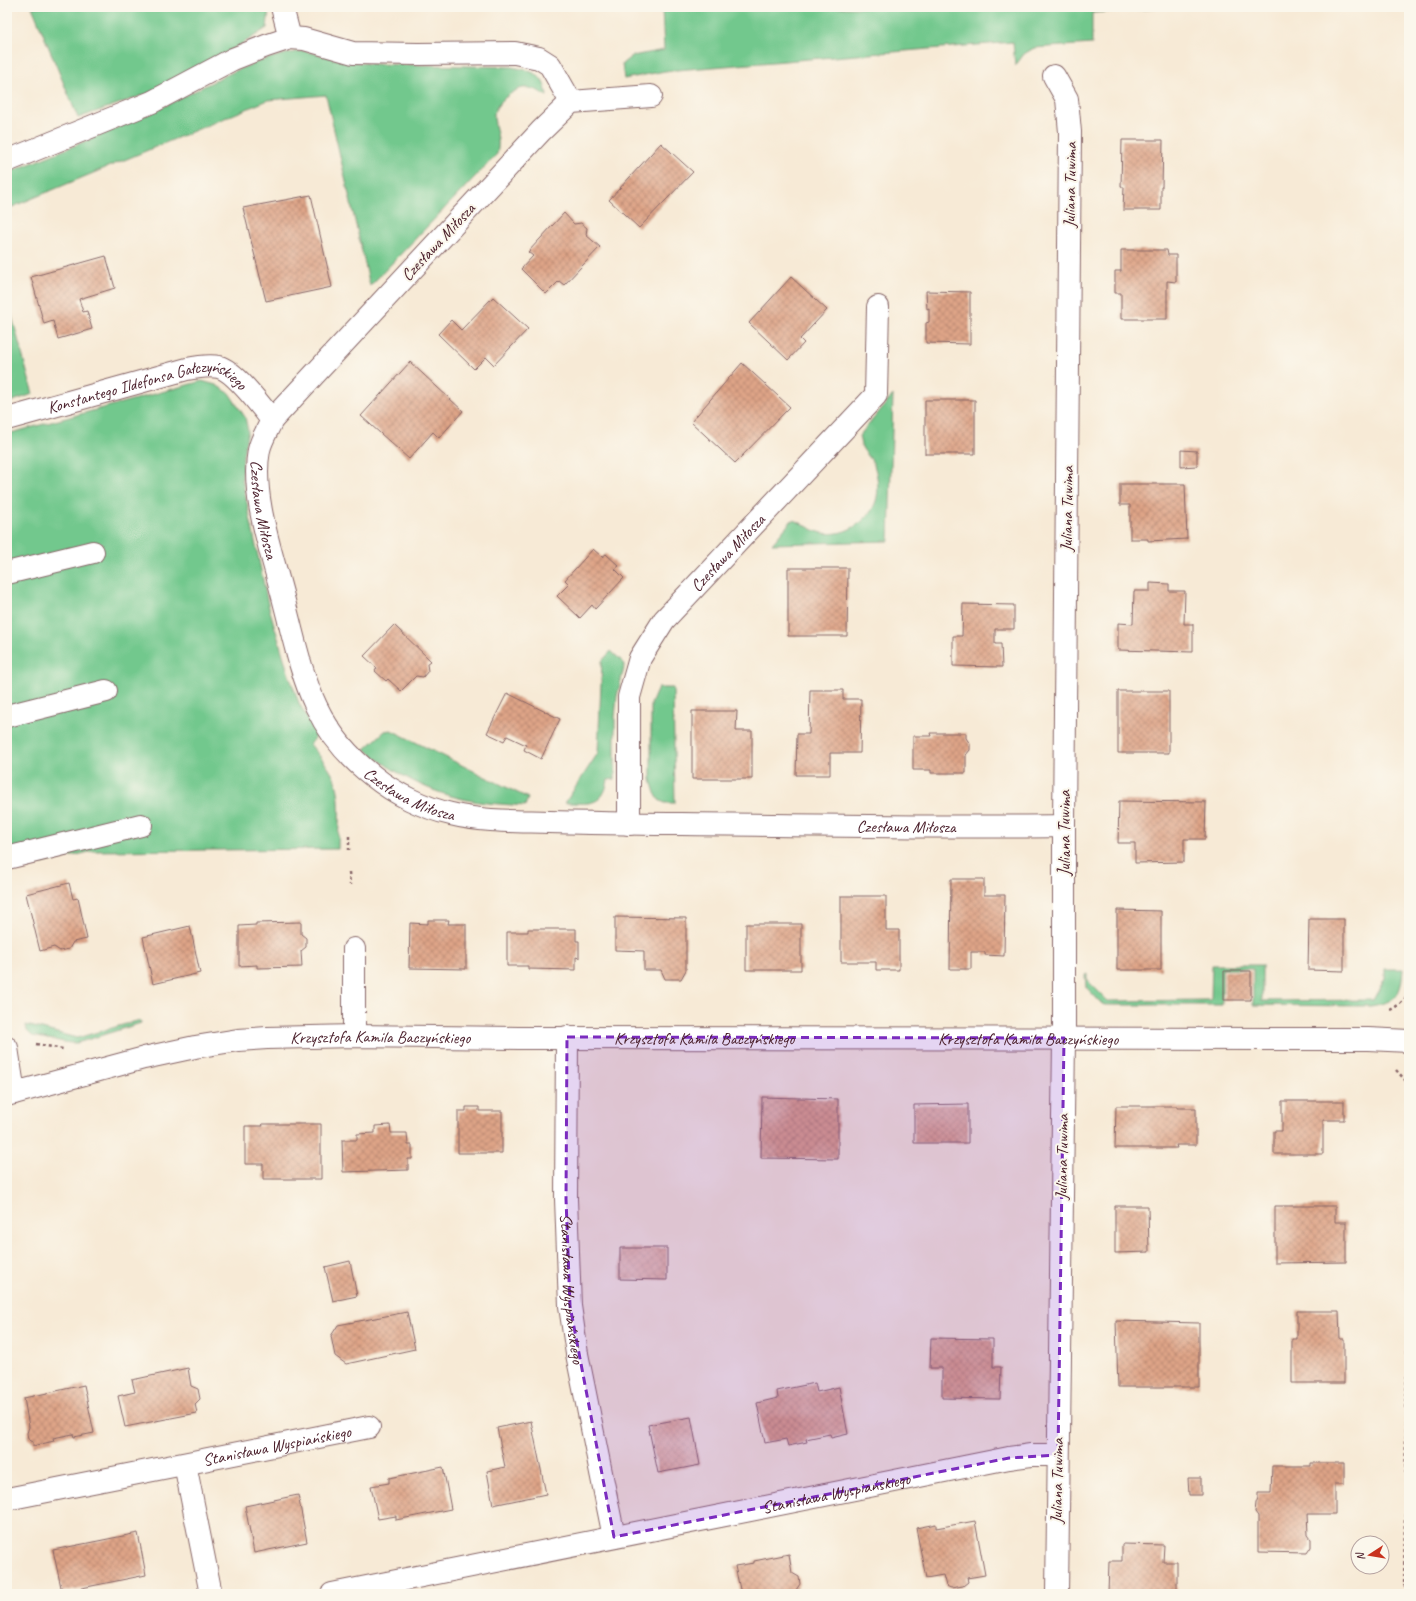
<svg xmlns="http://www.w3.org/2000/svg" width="1416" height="1601" font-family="Caveat,sans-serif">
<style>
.grass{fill:#72c88d;stroke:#5e745c}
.building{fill:url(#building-cross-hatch)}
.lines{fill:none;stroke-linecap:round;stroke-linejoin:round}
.minor-casing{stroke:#876667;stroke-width:24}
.path{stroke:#876667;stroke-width:2.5;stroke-dasharray:3 3;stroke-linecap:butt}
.minor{stroke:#fff;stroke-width:22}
.marked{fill:#7b2cbf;fill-opacity:0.2;stroke:#7b2cbf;stroke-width:3;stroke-dasharray:8 5;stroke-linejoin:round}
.labels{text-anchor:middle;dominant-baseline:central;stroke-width:4;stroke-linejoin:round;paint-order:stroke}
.street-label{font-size:17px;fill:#4a1f2b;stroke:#fbf7ec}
</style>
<defs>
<pattern id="building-cross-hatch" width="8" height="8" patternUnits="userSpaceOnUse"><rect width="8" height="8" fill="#dea487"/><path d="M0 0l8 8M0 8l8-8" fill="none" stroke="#b6856f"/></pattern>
</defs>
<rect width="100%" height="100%" fill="#fbf7ec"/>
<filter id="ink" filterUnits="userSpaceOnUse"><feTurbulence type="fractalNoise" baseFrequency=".025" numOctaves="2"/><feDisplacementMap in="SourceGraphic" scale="8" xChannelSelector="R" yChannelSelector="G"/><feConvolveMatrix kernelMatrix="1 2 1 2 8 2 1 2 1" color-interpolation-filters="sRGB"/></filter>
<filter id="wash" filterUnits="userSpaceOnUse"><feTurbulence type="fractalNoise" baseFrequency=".012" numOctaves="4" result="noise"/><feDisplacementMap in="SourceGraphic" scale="16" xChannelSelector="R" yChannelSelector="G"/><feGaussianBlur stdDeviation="0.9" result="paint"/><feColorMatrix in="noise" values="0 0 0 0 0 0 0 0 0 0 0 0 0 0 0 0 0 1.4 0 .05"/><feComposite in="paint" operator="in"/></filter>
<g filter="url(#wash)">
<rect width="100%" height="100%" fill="#f7ead6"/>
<path class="grass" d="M32 7H269V9L267 28 242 44 155 91 78 118Z
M1177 7 1092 13V44L1034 48 1024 54 1015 66 1013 42 665 71 624 79 622 64 632 56 664 50 662 8Z
M304 51 346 61 373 64 512 67C532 71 544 73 547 96 540 92 535 88 527 88 517 86 495 103 494 114 494 129 501 138 497 154L370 286 326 95 268 100 7 209V173C56 153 105 134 153 112 202 89 249 57 304 51Z
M7 298 33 394 7 403Z
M202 381 216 385 229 393 245 417 248 431 243 455 242 479 268 604 288 672 299 703 317 736 310 744C319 756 331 768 336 783 342 800 338 831 338 849L93 851 7 872V434Z
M893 395 889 541 772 544 792 520C802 522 809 529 819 532 841 539 869 523 876 501 879 491 878 478 875 468 873 459 864 453 861 445 860 442 860 439 859 436Z
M611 651 625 664 617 696 615 717V779L608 780C603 808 587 803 565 803L598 753 602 661Z
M658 688H673L675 803H665L659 800 655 793 651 780V704Z
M391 730 528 798 525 806C505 804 483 804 463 799 426 791 394 773 365 749L385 731Z
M1212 965H1262V1001L1373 1000 1385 978V969H1403C1401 995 1397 1002 1370 1006L1253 1005V969H1222V1005H1106L1102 1004 1086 987 1085 975 1087 974V980L1108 1001 1211 1000Z
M140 1020 141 1023 77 1043H70L32 1036 27 1031 26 1025 77 1038Z"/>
<g id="blocks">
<path class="building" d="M1122 140H1163L1162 187H1161V210H1123L1124 187H1121Z
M661 143 693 172 639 228 609 200Z
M311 195 332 287 266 301 243 208Z
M564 213 574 224 581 223 587 228 586 235 600 247 564 285 559 281 546 294 521 269 533 256 528 252Z
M1121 250H1167L1168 255H1176V282L1167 281V319H1121V293H1115V271H1121Z
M106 256 115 288 79 299 83 312 87 311 92 329 58 339 53 321 44 324 31 277Z
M791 277 827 310 800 339 804 343 788 360 749 323Z
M926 291 970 292V344L926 343V323L929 322V308L927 309Z
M493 297 528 329 494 365 486 357 474 369 438 334 451 320 461 330Z
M410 362 463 411 439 438 433 432 409 459 361 416Z
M742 363 790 407 735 463 691 422Z
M925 400H975V454H925Z
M1181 450 1197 451V466L1181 467Z
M1120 484H1185L1187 539 1148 541V539H1130V505H1120Z
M593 549 602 557 606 554 619 566 615 569 624 578 595 609 592 605 580 618 557 596 569 584 565 580Z
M788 568H848L847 636H788Z
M1150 583 1169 584V591H1185L1184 624H1193V652L1118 650V623L1133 624 1134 591H1150Z
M963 604 1014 605V629H995V644H1001L1002 667 953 666V636H962Z
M394 625 431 661 427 664 428 671 423 677 416 676 401 691 388 679 386 681 375 671 377 668 364 656Z
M810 690H843V699H861L860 753H830V775H796L797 734H809Z
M1118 691H1169V753H1118Z
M507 693 560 719 541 759 524 750 526 745 507 736 504 741 487 733Z
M692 711H737L736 731H752V779H692Z
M930 733H966V738L970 744V750L966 755V773H931V770H913V736H931Z
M1119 801 1206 802 1205 839H1184V862L1135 863V843H1118Z
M951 879H984V895H1005L1004 956 985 955V952H971V969H950Z
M69 883 73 899 78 898 87 939 73 942 69 949 60 951 54 947 40 951 26 894Z
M841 896H886V930H899V970H876V962H841Z
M1117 910 1161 911V970H1117Z
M615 917 686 918V970L681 979H665L661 970H644V951L615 950Z
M1309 919H1344V971L1308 970Z
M428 920H449L448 924H466V969L409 968 410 923 428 924Z
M301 922V934L306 938V947L301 951 302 967 257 968V965L239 966V926L256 925V923Z
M746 924H801V970H746Z
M190 926 200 973 153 984 143 937Z
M528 929H576V941H579V958L576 957V970L528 969V966H507V932H528Z
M1224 971H1251V1000H1224Z
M762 1097 838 1099V1159L761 1158Z
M1282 1101H1344V1120H1323V1154H1274V1131H1282Z
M968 1104V1143H914V1105Z
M1116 1106H1177V1108H1196V1145H1176L1177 1148H1115Z
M466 1107H479V1111H502V1153H458V1111H466Z
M262 1124H321V1179H263V1164H245V1126H263Z
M390 1125 391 1133H407L408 1145H412V1159H408V1170L343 1172 342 1140H357V1134L375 1133V1126Z
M1115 1206H1148L1149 1252 1115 1253Z
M1275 1206H1335V1222H1346V1262L1275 1263Z
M620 1248H667V1280L620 1279Z
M350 1261 357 1296 333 1301 325 1267Z
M1297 1311H1339L1340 1339H1344V1383H1292V1339H1297Z
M407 1312 415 1349 346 1364 335 1356 331 1336 338 1325Z
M1116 1321 1199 1323V1387H1118Z
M931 1338 993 1339V1367H1001L1000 1399 942 1398V1368H930Z
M188 1368 191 1386 198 1389 200 1399 195 1404 197 1413 125 1427 118 1396 135 1392 132 1380Z
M815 1383 817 1392 839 1387 848 1434 831 1438 830 1434 806 1439 807 1442 788 1446 786 1439 765 1443 757 1403 778 1398 777 1391Z
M84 1385 94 1433 74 1437 73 1434 53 1438 54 1441 33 1446V1442L28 1439 27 1433 29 1427 24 1398Z
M691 1417 700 1465 658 1473 648 1425Z
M531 1421 546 1494 493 1505 487 1471 505 1467 497 1428Z
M1311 1463H1344V1484H1335V1514H1307L1308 1535 1311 1539V1547L1307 1553 1258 1552V1516L1255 1512 1256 1503 1258 1498V1493H1271L1272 1466H1311Z
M443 1467 451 1509 396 1520V1516L378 1519 371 1486 389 1483V1478Z
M1188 1478H1201V1495H1189Z
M298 1495 307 1542 254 1553 245 1506Z
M975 1521 985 1575 967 1578 968 1582 963 1586 951 1588 946 1586 943 1575 926 1578 916 1528 936 1524V1528Z
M138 1533 146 1575 62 1592 53 1550Z
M1122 1544 1164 1545 1163 1562H1177V1594H1108L1109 1561H1122Z
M789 1554 792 1573 799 1577 800 1584 796 1590 797 1594H741L735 1566 754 1563V1561Z"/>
</g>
</g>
<g filter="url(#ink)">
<use href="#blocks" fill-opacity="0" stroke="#876667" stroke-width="1"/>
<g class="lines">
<defs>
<g id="minor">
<path d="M282 7 290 38"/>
<path d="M1054 76 1067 99 1070 132 1064 826V1038L1057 1594"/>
<path id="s1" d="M651 96 571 102 541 131 272 420C268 429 261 440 259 450 250 496 274 559 285 605 303 675 312 729 373 776 395 794 424 808 451 814 483 822 517 821 549 822 593 823 637 824 681 824 808 825 936 828 1064 826"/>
<path d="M7 161 152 102 233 59 266 46 290 38 304 39 353 53 418 54 515 53 539 58 550 65 571 102"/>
<path id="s2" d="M7 419 187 369C197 367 209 365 219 367 235 371 261 406 272 420"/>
<path d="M7 573 93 552"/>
<path d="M7 716 106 691"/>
<path id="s3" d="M629 824V697L640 658 664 620 876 395 878 307"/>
<path d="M7 858 141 825"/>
<path d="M354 949V1036"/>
<path id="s4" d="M567 1037 566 1199 570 1306 577 1354 614 1537"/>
<path d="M7 1048 14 1093"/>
<path id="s5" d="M7 1095 144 1058 195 1047 238 1040 267 1038 354 1036 519 1038 1368 1039 1409 1041"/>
<path d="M185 1464 211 1594"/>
<path id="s6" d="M7 1499 369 1427"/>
<path id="s7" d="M332 1594 1009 1458 1031 1455H1058"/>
</g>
</defs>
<use href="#minor" class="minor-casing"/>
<path class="path" d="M349 836V850
M349 872 350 885
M1390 1010C1398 1006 1406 1000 1409 991
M36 1044 63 1049
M1396 1070 1406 1081 1409 1091
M1404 1594 1409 1202"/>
<use href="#minor" class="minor"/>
</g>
</g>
<path class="marked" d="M567 1037 1064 1038 1058 1455 1009 1458 614 1537 570 1306 566 1199Z"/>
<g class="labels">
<g class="street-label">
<text transform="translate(1070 185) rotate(-89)">Juliana Tuwima</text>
<text transform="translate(438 242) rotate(-47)">Czesława Miłosza</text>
<text stroke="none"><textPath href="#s2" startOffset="147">Konstantego Ildefonsa Gałczyńskiego</textPath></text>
<text stroke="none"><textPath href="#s1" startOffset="610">Czesława Miłosza</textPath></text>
<text transform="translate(1067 509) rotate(-89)">Juliana Tuwima</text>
<text stroke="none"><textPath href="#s3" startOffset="305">Czesława Miłosza</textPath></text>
<text stroke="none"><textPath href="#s1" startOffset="946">Czesława Miłosza</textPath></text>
<text stroke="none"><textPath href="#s1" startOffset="1448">Czesława Miłosza</textPath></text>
<text transform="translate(1064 833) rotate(-90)">Juliana Tuwima</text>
<text stroke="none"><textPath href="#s5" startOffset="704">Krzysztofa Kamila Baczyńskiego</textPath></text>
<text stroke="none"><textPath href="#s5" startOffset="380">Krzysztofa Kamila Baczyńskiego</textPath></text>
<text stroke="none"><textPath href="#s5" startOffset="1028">Krzysztofa Kamila Baczyńskiego</textPath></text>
<text transform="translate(1062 1157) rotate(-89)">Juliana Tuwima</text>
<text stroke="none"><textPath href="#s4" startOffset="252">Stanisława Wyspiańskiego</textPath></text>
<text stroke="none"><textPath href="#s6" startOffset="275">Stanisława Wyspiańskiego</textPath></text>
<text transform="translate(1057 1481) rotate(-89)">Juliana Tuwima</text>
<text stroke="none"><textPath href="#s7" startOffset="514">Stanisława Wyspiańskiego</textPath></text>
</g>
</g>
<rect width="1416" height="1601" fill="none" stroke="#fbf7ec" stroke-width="24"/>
<g transform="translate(1370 1555) rotate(258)"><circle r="19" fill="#fbf7ec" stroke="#b4a19f"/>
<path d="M0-3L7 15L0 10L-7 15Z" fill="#c8321e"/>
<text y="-6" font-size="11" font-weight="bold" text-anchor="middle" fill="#4a1f2b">N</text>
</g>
</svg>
